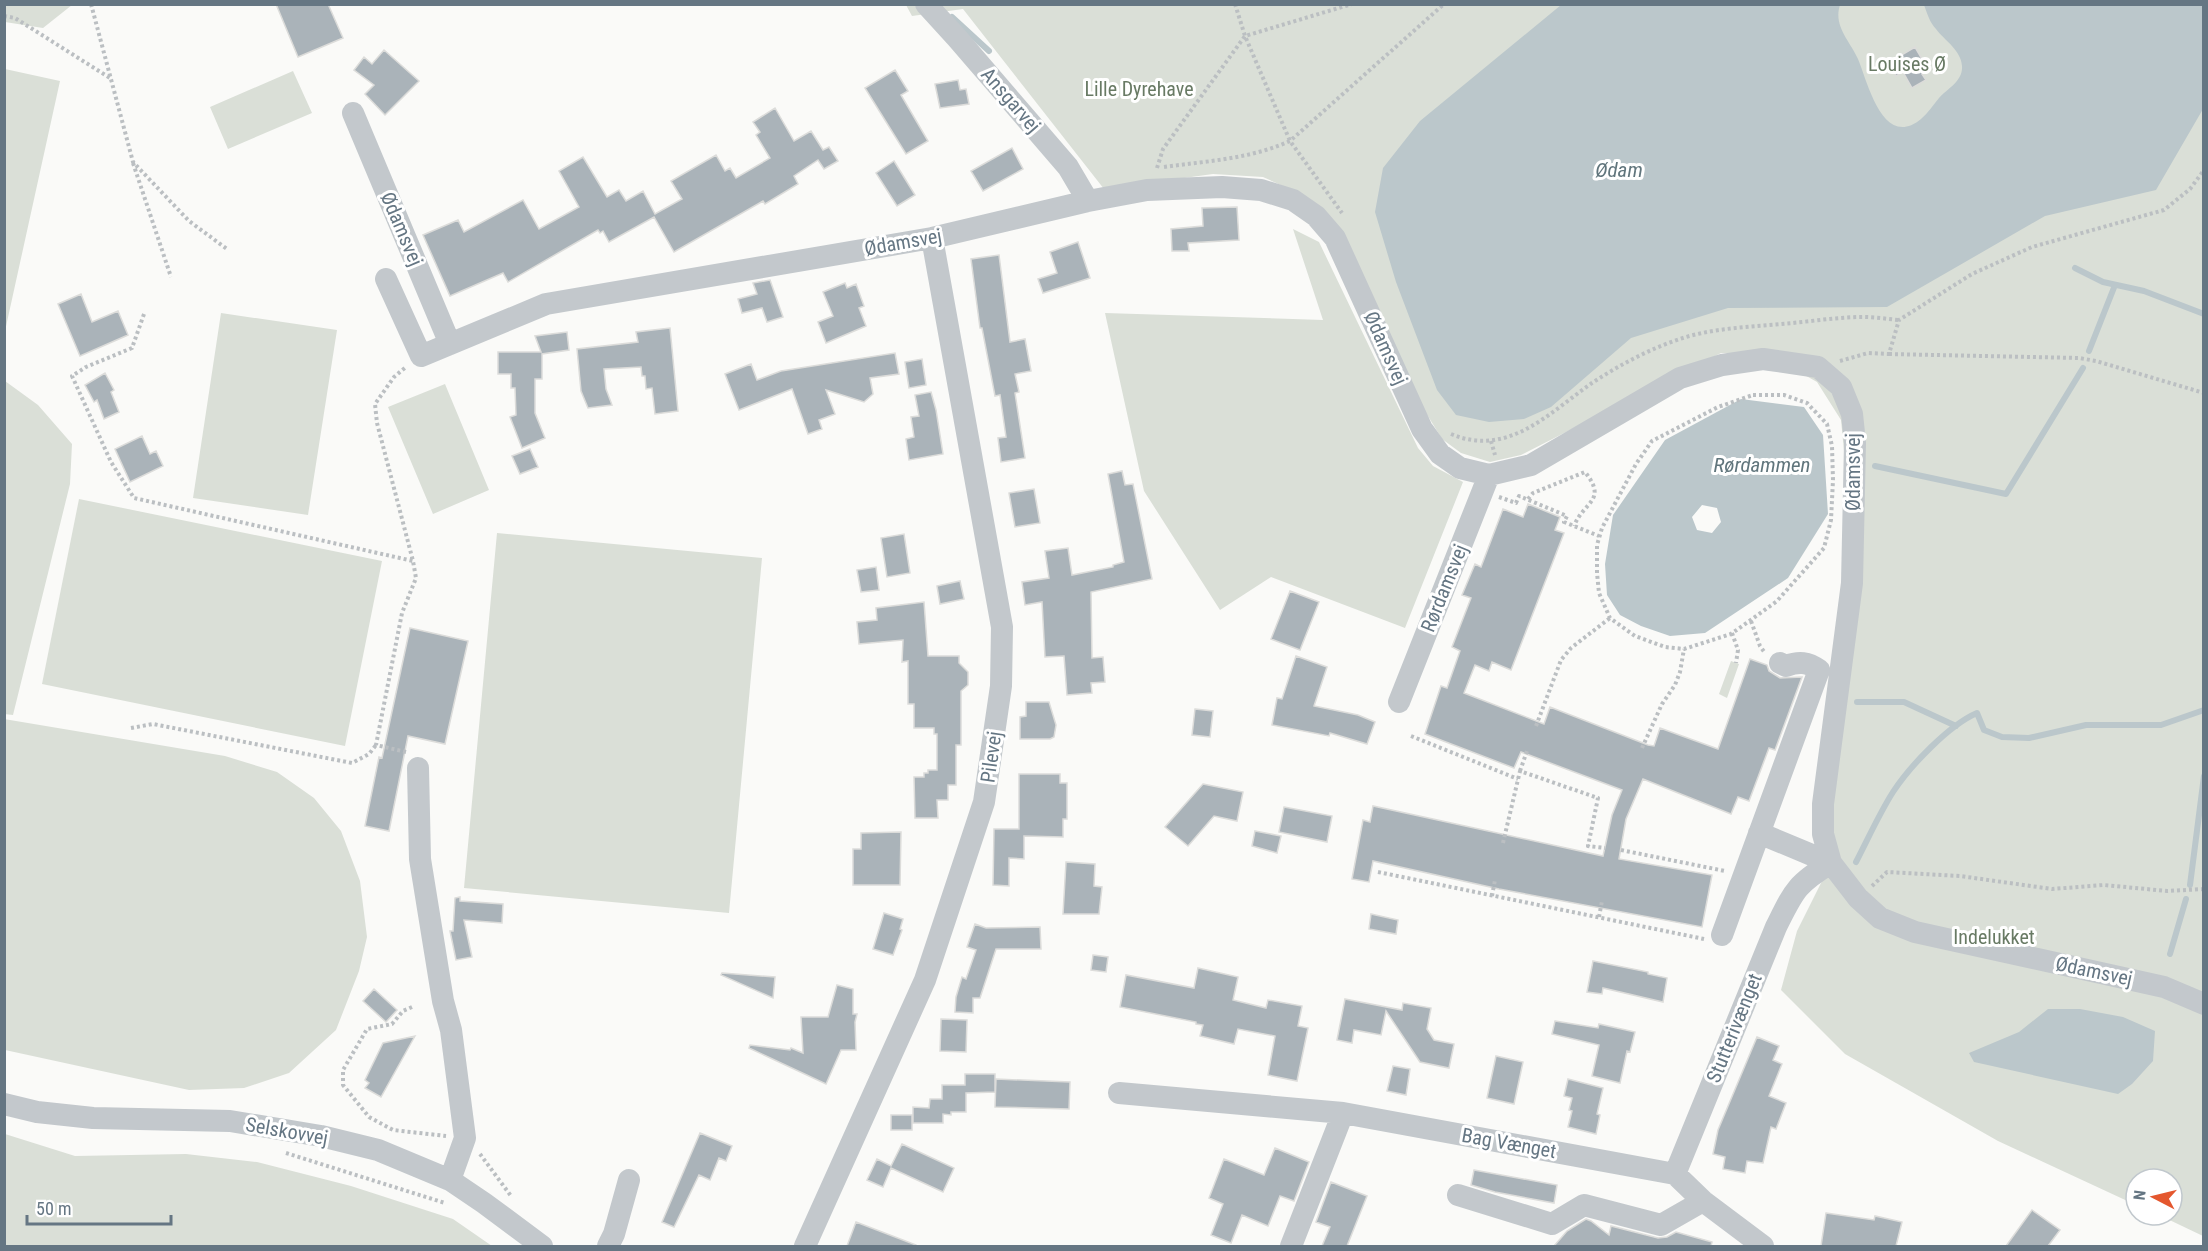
<svg xmlns="http://www.w3.org/2000/svg" width="2208" height="1251" font-family="'Roboto Condensed',sans-serif">
<style>
.green{fill:#dadfd7}
.water{fill:#bbc7cb;fill-rule:evenodd}
.lines{fill:none;stroke-linecap:round;stroke-linejoin:round}
.stream{stroke:#bbc7cb;stroke-width:6}
.building{fill:#aab3b9;stroke:#dcdcda;stroke-width:1.5}
.path{stroke:#bbbfc2;stroke-width:4;stroke-dasharray:3 3;stroke-linecap:butt}
.minor{stroke:#c3c8cc;stroke-width:22}
.labels{text-anchor:middle;dominant-baseline:central;stroke-width:6;stroke-linejoin:round;paint-order:stroke}
.park-label{font-size:20px;fill:#687a64;stroke:#fff}
.street-label{font-size:20px;fill:#657683;stroke:#fff}
.water-label{font-size:21px;font-style:italic;fill:#60757c;stroke:#fff}
</style>
<rect width="100%" height="100%" fill="#fafaf8"/>
<path class="green" d="M4 5 5 4 72 5 43 28 5 22Z
M906 5H2203V1236L2159 1215H2172V1179H2136V1205L1998 1141 1845 1054 1781 990 1797 931 1831 863 1823 834 1855 564 1841 420 1817 382 1792 368 1757 353H1721L1521 455 1490 462 1461 453 1442 439 1420 403 1305 196 1263 177 1213 174 1104 189 963 9 912 16Z
M5 69 60 81 5 331 4 69Z
M293 71 312 113 228 149 210 107Z
M1293 229 1319 242 1418 448 1433 466 1463 482 1405 628 1271 577 1220 610 1144 491 1105 313 1323 320Z
M221 313 337 330 308 515 193 498Z
M5 381 38 405 72 444 70 484 13 715 4 714Z
M445 384 489 490 433 514 388 407Z
M79 499 382 561 345 746 42 684Z
M497 533 762 558 729 913 464 888Z
M1731 661 1739 664 1727 698 1719 694Z
M4 719 225 756 277 772 314 798 341 831 360 881 367 937 359 971 336 1030 289 1073 244 1088 189 1090 5 1050Z
M5 1134 75 1156 186 1154 257 1162 351 1186 453 1219 492 1246H5Z"/>
<path class="water" d="M1561 5H1840C1833 26 1850 41 1858 59 1868 83 1883 150 1921 119 1928 113 1933 105 1939 98 1948 88 1963 81 1962 66 1961 50 1945 41 1936 29 1930 23 1927 13 1924 5H2203V109L2156 190 2045 216 1887 307 1728 308 1631 338 1551 407 1524 419 1489 422 1456 415 1437 390 1396 282 1375 212 1383 168 1420 121Z
M1741 399 1804 407 1823 435 1828 514 1788 578 1705 633 1670 636 1641 626 1620 615 1607 595 1605 564 1613 515 1665 440ZM1702 505 1717 508 1721 522 1712 533 1697 530 1692 517Z
M2048 1009H2080L2123 1017 2155 1031 2153 1061 2132 1084 2118 1094 1974 1062 1969 1053 2019 1032Z"/>
<g class="lines">
<path class="stream" d="M952 17 989 51
M2075 268 2103 282 2144 291 2204 314
M2089 351 2115 285
M1875 466 2006 494 2083 368
M1857 702H1904L1956 726
M1856 862C1868 839 1879 814 1893 792 1910 766 1949 725 1977 713L1984 730 2002 737 2029 738 2086 725H2161L2204 710
M2190 885 2204 776
M2170 954 2186 899"/>
</g>
<path class="building" d="M276 4H328L343 38 298 57Z
M1915 47 1929 71 1922 74 1926 80 1912 88 1903 72 1896 76 1888 63Z
M384 50 419 81 385 115 365 94 374 85 354 70 364 57 372 64Z
M895 70 908 91 901 95 928 141 906 154 865 88Z
M958 80 960 90 966 89 969 104 940 108 935 84Z
M775 108 794 141 811 131 823 150 829 147 838 161 824 169 818 160 794 176 798 184 765 204 763 201 674 252 654 217 609 242 603 231 600 233 598 230 508 282 503 273 450 296 423 235 458 220 464 232 523 200 539 229 579 207 559 171 583 157 607 197 619 190 626 201 643 191 655 214 682 199 671 181 716 155 725 171 730 168 736 178 770 158 756 135 760 132 753 122Z
M1012 148 1023 169 983 191 971 171Z
M894 161 915 195 897 206 876 173Z
M1237 207 1239 240 1188 243 1189 251H1172L1171 229 1203 226 1202 208Z
M1078 242 1090 278 1043 293 1038 279 1057 273 1050 252Z
M999 255 1010 342 1025 339 1031 371 1015 374 1019 392 1015 393 1025 458 1001 462 998 438 1006 437 1000 395 995 396 982 328H980L971 259Z
M770 280 783 317 767 322 762 308 742 313 738 299 757 294 753 283Z
M845 283 847 288 856 284 864 306 859 308 866 326 826 343 818 322 833 316 823 292Z
M81 294 92 322 118 311 128 335 80 356 58 304Z
M670 328 678 411 655 414 652 388 646 389 645 376H642L641 367 604 369 606 389 612 405 588 408 581 391 577 349 638 342 636 332Z
M567 332 569 350 542 354V379H535V413L545 438 522 448 510 417 516 415 515 388H511V374H498V352H541L535 336Z
M895 353 899 374 870 378 873 394 864 402 826 390 835 414 819 420 822 429 808 434 792 389 739 410 725 374 751 364 757 380 781 371Z
M922 359 926 385 909 388 905 362Z
M105 373 114 390 111 392 119 412 104 419 97 400 94 402 85 385Z
M931 392 936 410 943 454 909 460 906 439 914 437 911 417 919 416 915 395Z
M142 436 150 454 156 451 163 466 130 482 115 449Z
M530 449 538 467 520 474 512 456Z
M1122 471 1125 485 1133 484 1152 579 1091 592 1092 658 1103 657 1105 682 1091 683 1092 693 1067 695 1064 656 1045 657 1042 602 1025 605 1022 582 1049 578 1045 551 1068 548 1072 575 1113 567V565L1124 562 1108 474Z
M1034 489 1040 523 1015 527 1009 493Z
M1528 504 1560 517 1555 530 1564 533 1511 670 1492 662 1489 671 1475 665 1464 693 1544 724 1550 707 1648 745 1654 746 1660 728 1718 749 1750 659 1767 665 1769 671 1780 678 1802 677 1775 750 1769 748 1749 801 1738 797 1731 814 1643 779 1626 819 1619 859 1712 875 1702 927 1499 889 1373 861 1369 882 1352 879 1363 820 1370 822 1373 806 1603 856 1612 815 1622 790 1521 752 1514 768 1425 734 1441 686 1447 688 1460 651 1452 647 1471 598 1462 595 1475 564 1481 567 1503 509 1523 517Z
M904 534 910 573 887 577 881 538Z
M876 567 879 590 861 592 857 570Z
M960 581 964 599 940 604 937 586Z
M1290 591 1319 602 1300 650 1271 639Z
M924 602 928 656H959V663L968 672V685L961 691V745H956V785H948V800H937L938 818H915L914 777H924V773H928V770H937V734H934V728H914V704H908V661L902 662 903 640 859 644 857 622 877 620 876 608Z
M410 628 468 641 445 744 408 736 389 831 365 826 379 757 382 758Z
M1296 656 1327 667 1314 706 1358 715 1375 722 1367 744 1330 733 1329 736 1272 725 1277 698 1282 699Z
M1026 702H1049L1056 725 1054 737 1050 739H1020V717L1026 716Z
M1195 709 1213 711 1210 737 1192 735Z
M1019 774H1060V783H1067V819H1063V837L1024 836V859L1009 858V886L993 885 994 829H1019Z
M1203 784 1243 792 1237 821 1214 816 1188 846 1165 827Z
M1284 807 1332 816 1327 842 1279 832Z
M1255 831 1281 836 1277 853 1252 846Z
M901 832 900 885H853V849H861V833Z
M1066 862 1095 864 1094 886 1102 887 1099 914H1063Z
M460 897V901L503 904 502 923 464 920 472 957 456 960 450 931H453L455 898Z
M884 913 903 919 900 929 902 930 893 955 873 949Z
M1371 914 1398 920 1396 934 1369 929Z
M975 924 986 928 1040 927 1041 949H996L980 998H973V1013L955 1012 956 997 962 977 966 979 976 950 967 947Z
M1093 955 1108 957 1106 972 1091 970Z
M1593 961 1648 972V974L1667 978 1663 1002 1603 988 1602 994 1587 992Z
M1198 968 1238 977 1233 1000 1266 1008 1268 1000 1302 1006 1298 1026 1308 1028 1297 1081 1268 1075 1275 1036 1238 1029 1234 1044 1200 1036 1203 1025 1196 1024V1022L1120 1007 1126 975 1194 988Z
M722 973 775 977 773 998 721 975Z
M837 985 853 989V1014H857L855 1022 856 1050H841L826 1084 749 1048 750 1045 790 1050 791 1048 803 1053 801 1017H828Z
M374 989 397 1010 386 1022 363 1001Z
M1345 999 1402 1010 1403 1003 1431 1008 1427 1029 1434 1040 1454 1044 1449 1068 1420 1062 1386 1011 1381 1035 1354 1030 1352 1043 1337 1040Z
M941 1019 967 1020 966 1052 940 1051Z
M1555 1021 1598 1028 1599 1024 1635 1032 1630 1052 1627 1051 1620 1083 1592 1076 1599 1045 1552 1034Z
M415 1036 381 1097 365 1088 369 1083 365 1080 383 1043Z
M1757 1037 1779 1046 1773 1060 1782 1064 1769 1096 1786 1103 1776 1129 1771 1127 1763 1163 1747 1161 1745 1173 1723 1169 1725 1157 1713 1154 1718 1130Z
M1496 1056 1523 1062 1514 1104 1487 1098Z
M1393 1066 1410 1069 1406 1095 1387 1091Z
M965 1074H995V1092L966 1093V1112H951V1115L943 1114V1123H913V1107L929 1108 930 1099H942V1085H965Z
M996 1079 1070 1082 1069 1109 995 1107Z
M1568 1079 1603 1088 1597 1114 1600 1115 1596 1134 1568 1127 1572 1111 1569 1110 1572 1098 1564 1096Z
M891 1115H912V1130H891Z
M700 1133 732 1146 726 1161 719 1158 710 1180 699 1175 674 1227 662 1222Z
M902 1144 954 1168 943 1192 891 1168 883 1187 867 1180 877 1159 891 1166Z
M1275 1148 1309 1162 1294 1201 1280 1196 1268 1226 1242 1215 1231 1243 1211 1235 1223 1204 1209 1198 1224 1159 1264 1175Z
M1474 1170 1557 1185 1554 1203 1495 1192 1471 1185Z
M1331 1182 1367 1196 1347 1246H1322L1330 1227 1316 1222Z
M2032 1210 2060 1230 2048 1246H2006Z
M1826 1213 1874 1220 1875 1216 1902 1222 1896 1246H1821Z
M1586 1219 1591 1221 1609 1235 1611 1226 1658 1238 1667 1237 1676 1232 1712 1242 1711 1246H1554L1567 1231Z
M856 1222 916 1245V1246H847Z"/>
<g class="lines">
<path class="path" d="M91 4 133 162 189 221 227 249
M1235 4 1245 36 1290 141 1342 213
M4 16 15 18 110 78
M133 163 171 277
M1164 167C1207 161 1250 159 1290 141L1444 4
M1157 168 1163 149 1245 36 1352 4
M144 314 132 348 86 367 72 376 111 462 134 498 413 561
M1889 354 2079 358 2096 361 2204 393
M1840 361 1868 353 1889 354 1899 320 1972 274 2032 247 2164 210 2190 189 2204 170
M1753 395H1784L1807 403 1827 424 1832 446 1833 480 1831 520 1824 548 1777 601 1731 634 1684 649 1665 647 1635 636 1610 618 1599 593 1597 573V545L1602 528 1636 464 1652 441 1718 407Z
M1451 434C1508 458 1549 413 1592 383 1621 364 1653 347 1686 337 1717 328 1749 327 1781 324 1808 322 1836 317 1863 317 1875 317 1887 319 1899 320
M1491 441 1495 455
M1499 497 1516 503 1519 496 1567 516 1564 522 1599 536
M1528 499 1533 493 1585 472C1608 501 1584 501 1574 526
M1751 621 1760 646 1765 653
M1732 633 1738 650 1736 663
M1536 726 1561 660 1571 648 1610 618
M131 728 153 724 352 763 369 754 376 745
M1411 736 1518 779
M1642 748 1662 704 1675 685 1680 672 1684 649
M406 752 376 745 402 613 416 578 413 561 377 423 375 404 394 377 406 367
M1520 771 1527 751
M1503 843 1520 771 1598 798 1588 846 1605 848
M1621 850 1725 871
M1378 872 1704 939
M1872 886 1887 872 1960 876 2052 889 2104 885 2167 891 2204 889
M1492 896 1495 880
M1599 917 1602 901
M412 1007 403 1011 392 1024 367 1029 343 1070V1085L369 1117 393 1130 446 1136
M286 1153 445 1203
M480 1154 511 1196"/>
<path class="minor" d="M926 4 957 38 1068 167 1088 201
M353 113 450 344
M386 279 421 356 546 304 932 238 1088 201 1147 190 1222 187 1261 190 1293 200 1316 216 1335 238 1422 429 1440 454 1460 468 1489 475 1531 465 1680 378 1722 365 1763 359 1818 367 1841 387 1852 414 1855 443 1852 583 1823 804V834L1831 863 1858 898 1880 918 1915 932 2164 987 2204 1004
M1399 702 1489 475
M418 768 420 859 443 1001 451 1030 465 1138 450 1180
M1759 833 1831 863
M1722 935 1819 670C1808 662 1799 661 1786 666L1780 663
M1119 1093 1343 1113 1675 1174
M4 1104 37 1112 93 1118 230 1121 321 1136 378 1150 450 1180 484 1203 542 1246
M1458 1195 1552 1224 1584 1205 1661 1225 1703 1201
M608 1246 614 1234 629 1180
M805 1246 925 980 984 802 1001 686 1002 627 932 238
M1291 1246 1343 1113
M1763 1246 1703 1201 1675 1174 1776 927C1794 891 1796 884 1831 863"/>
</g>
<g class="labels">
<g class="park-label">
<text x="1907" y="64">Louises Ø</text>
<text x="1139" y="89">Lille Dyrehave</text>
<text x="1994" y="937">Indelukket</text>
</g>
<g class="street-label">
<text transform="translate(1011 100) rotate(49)">Ansgarvej</text>
<text transform="translate(402 229) rotate(67)">Ødamsvej</text>
<text transform="translate(903 242) rotate(-10)">Ødamsvej</text>
<text transform="translate(1386 348) rotate(66)">Ødamsvej</text>
<text transform="translate(1853 472) rotate(-90)">Ødamsvej</text>
<text transform="translate(1444 588) rotate(-68)">Rørdamsvej</text>
<text transform="translate(991 757) rotate(-82)">Pilevej</text>
<text transform="translate(2094 971) rotate(12)">Ødamsvej</text>
<text transform="translate(1734 1028) rotate(-68)">Stutterivænget</text>
<text transform="translate(287 1131) rotate(10)">Selskovvej</text>
<text transform="translate(1509 1143) rotate(10)">Bag Vænget</text>
</g>
<g class="water-label">
<text x="1619" y="170">Ødam</text>
<text x="1762" y="465">Rørdammen</text>
</g>
</g>
<rect width="2208" height="1251" fill="none" stroke="#657683" stroke-width="12"/>
<g transform="translate(2154 1197) rotate(277)"><circle r="28" fill="#ffffff" stroke="#c1c8cd" stroke-width="1.5"/>
<path d="M0-4.5L10 22L0 15L-10 22Z" fill="#e4572e"/>
<text y="-9" font-size="16" font-weight="bold" text-anchor="middle" fill="#657683">N</text>
</g>
<path d="M27 1215v9h144v-9" fill="none" stroke="#657683" stroke-width="3"/>
<text x="36" y="1215" font-size="18" fill="#657683" stroke="#ffffff" stroke-width="4.5" paint-order="stroke">50 m</text>
</svg>
